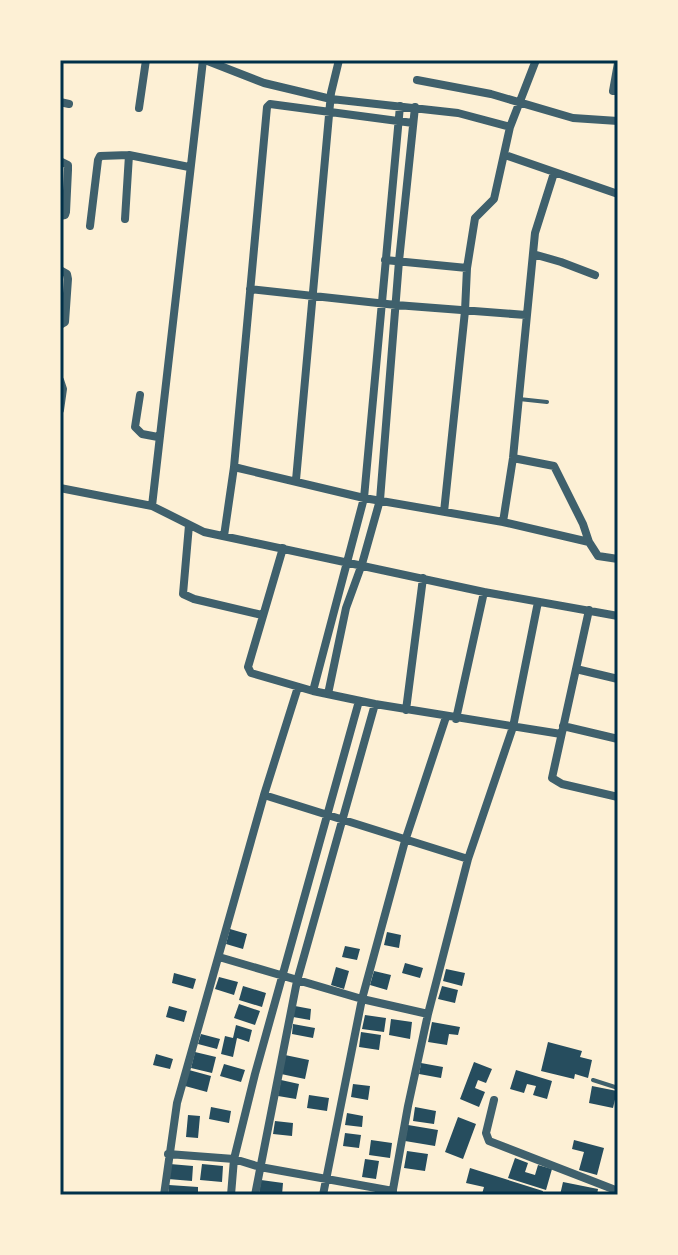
<svg xmlns="http://www.w3.org/2000/svg" width="678" height="1255" font-family="Commissioner,sans-serif">
<style>
.building{fill:#264d5e}
.lines{fill:none;stroke-linecap:round;stroke-linejoin:round}
.service{stroke:#3f606c;stroke-width:4}
.minor{stroke:#3f606c;stroke-width:8}
.neatline{fill:none;stroke:#003049;stroke-width:3}
</style>
<rect width="100%" height="100%" fill="#fdf0d5"/>
<path class="building" d="M230 929 247 934 243 949 226 944Z
M387 932 401 935 399 948 384 945Z
M345 946 360 949 357 960 342 957Z
M405 963 423 968 420 978 402 973Z
M336 967 349 971 344 989 331 985Z
M446 969 465 973 462 986 443 981Z
M374 971 391 975 387 990 370 985Z
M174 973 196 979 193 989 172 983Z
M219 977 238 982 234 995 215 989Z
M243 986 266 993 262 1007 239 1000Z
M442 986 458 990 455 1003 438 999Z
M239 1004 260 1011 255 1025 234 1018Z
M169 1006 187 1011 184 1022 166 1017Z
M295 1006 311 1009 310 1020 293 1017Z
M365 1015 386 1018 384 1032 362 1029Z
M391 1019 412 1022 410 1039 389 1035Z
M432 1022 460 1027 458 1035 449 1034 447 1045 428 1042Z
M293 1024 315 1028 313 1038 292 1034Z
M236 1025 252 1030 249 1042 237 1038 233 1057 221 1054 225 1036 233 1038Z
M361 1032 381 1035 379 1050 359 1047Z
M201 1034 220 1039 217 1049 198 1044Z
M548 1042 582 1051 580 1057 592 1060 588 1078 575 1074 574 1079 541 1071Z
M195 1052 216 1057 212 1073 191 1068Z
M156 1054 173 1059 170 1069 153 1065Z
M285 1055 309 1060 305 1079 281 1074Z
M474 1062 492 1069 486 1083 478 1080 475 1088 485 1092 479 1107 460 1099Z
M421 1063 443 1067 441 1078 419 1074Z
M224 1064 245 1070 241 1082 220 1076Z
M189 1070 211 1076 207 1092 185 1086Z
M516 1070 552 1081 547 1099 533 1095 536 1086 527 1084 524 1093 510 1089Z
M281 1080 299 1084 296 1099 278 1096Z
M353 1084 370 1086 368 1100 351 1097Z
M592 1086 617 1091 613 1108 589 1103Z
M309 1095 329 1098 327 1111 307 1108Z
M211 1107 231 1111 229 1123 209 1119Z
M415 1107 436 1111 434 1124 413 1121Z
M347 1113 363 1116 362 1127 345 1125Z
M188 1115 200 1116 198 1138 186 1137Z
M458 1117 476 1124 463 1159 445 1152Z
M275 1121 293 1123 292 1136 273 1134Z
M408 1125 438 1130 435 1146 405 1141Z
M345 1133 361 1135 359 1148 343 1146Z
M371 1140 392 1143 390 1158 369 1155Z
M574 1140 604 1148 597 1175 579 1170 584 1152 572 1149Z
M407 1151 428 1154 425 1171 404 1168Z
M515 1158 528 1163 525 1172 535 1175 538 1165 552 1169 546 1190 508 1178Z
M365 1159 379 1161 376 1179 362 1177Z
M170 1164 193 1166 192 1181 168 1179Z
M202 1164 223 1166 222 1182 200 1180Z
M470 1168 543 1191 542 1195 482 1194 484 1187 466 1183Z
M261 1180 283 1183 282 1195H259Z
M563 1182 598 1189 597 1195H560Z
M169 1185 198 1187V1195H168Z"/>
<g class="lines">
<path class="service" d="M519 399 547 402
M593 1080 618 1088"/>
<path class="minor" d="M205 60 264 83 331 99 458 113 510 127
M417 80 491 94 573 118 618 121
M613 91 618 63
M60 102 69 104
M139 108 146 60
M505 155 618 194
M60 161 68 165V170L66 212 65 215 60 216
M125 219 129 155
M90 226 98 160 100 156 129 155 189 167
M533 254 561 262 595 275
M385 260 467 268
M60 270 67 274 68 279 65 322 60 325
M250 289 396 305 526 315
M60 380 63 389 60 410
M140 395 135 427 142 434 158 437
M513 458 554 466 583 524 589 542
M234 467 364 498 503 522 589 542 598 556 618 559
M296 480 331 93 339 60
M60 488 152 506 204 532 484 592 618 616
M152 506 203 60
M444 512 465 311 467 268 475 218 494 199 510 127 536 60
M503 522 513 458 535 233 554 173
M189 525 183 594 194 599 262 615
M224 536 234 467 267 107 270 104 413 123
M283 548 248 667 251 673 313 691 375 704 561 734
M589 610 552 778 562 784 618 797
M576 669 618 679
M313 691 364 498 400 106
M328 694 346 608 362 564 380 500 399 261 415 107
M406 710 423 578
M456 719 484 592
M563 726 618 739
M264 795 468 859
M219 957 362 999 428 1014
M494 1100 486 1133 489 1141 618 1191
M168 1154 234 1159 260 1167 393 1191
M164 1195 177 1103 264 795 298 687
M231 1195 234 1159 255 1074 359 701
M255 1195 297 981 375 704
M323 1195 362 999 405 841 446 717
M392 1195 408 1106 428 1014 468 859 513 727 538 602"/>
</g>
<rect width="678" height="1255" fill="none" stroke="#fdf0d5" stroke-width="124"/>
<rect x="62" y="62" width="554" height="1131" class="neatline"/>
</svg>
